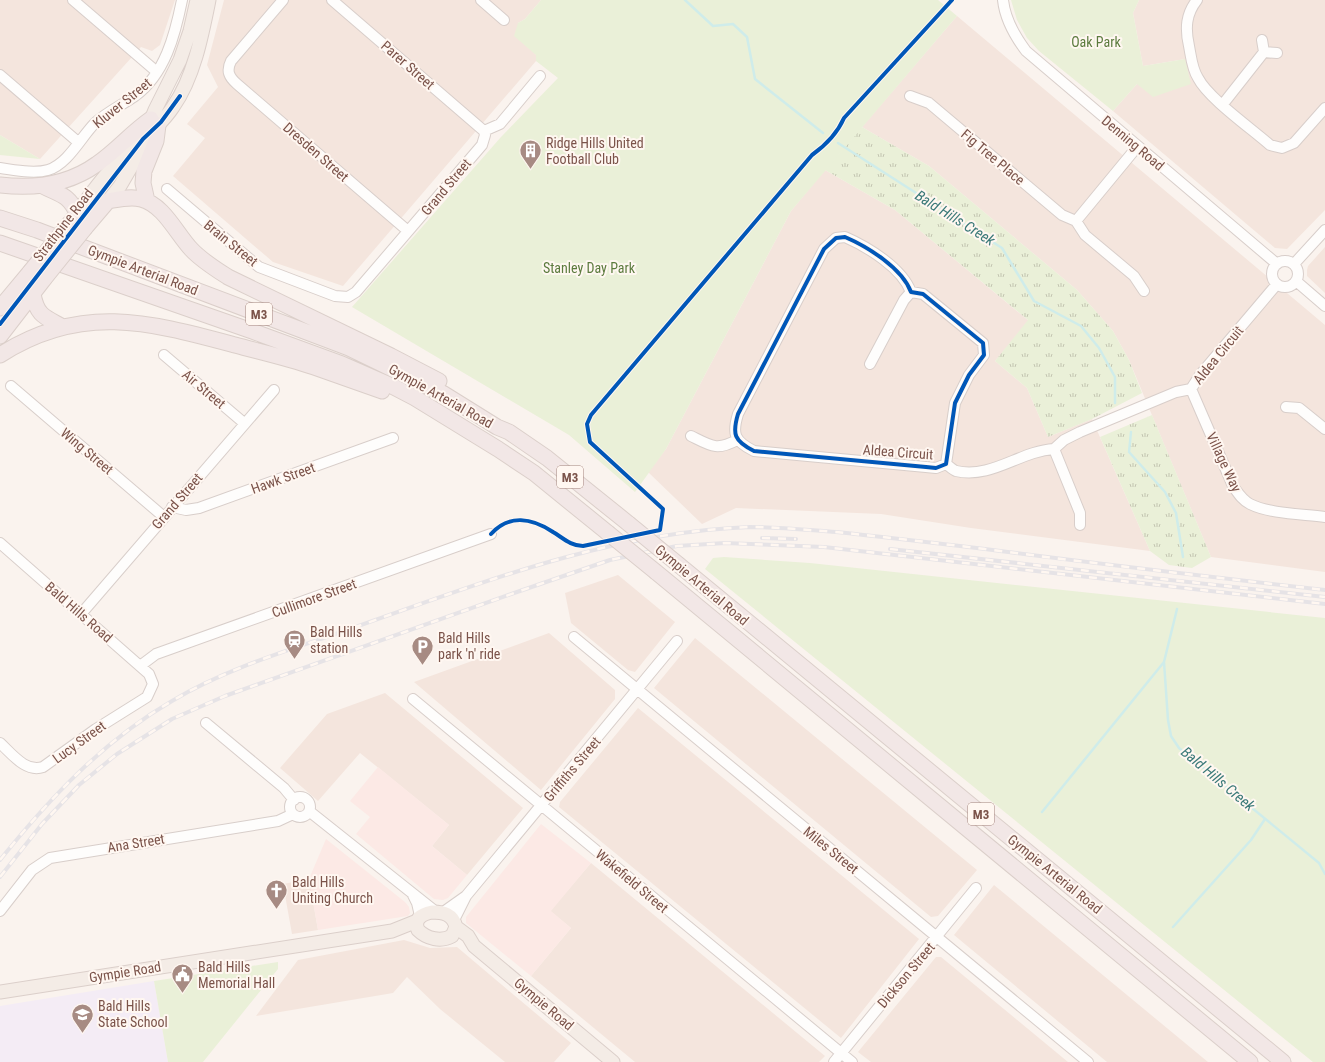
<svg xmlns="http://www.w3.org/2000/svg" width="1325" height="1062" font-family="'Roboto Condensed',sans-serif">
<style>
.residential{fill:#f4e5dd}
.commercial{fill:#fce9e5}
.education{fill:#f4ecf5}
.grass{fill:url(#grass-tufts)}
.park{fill:#eaf0d8}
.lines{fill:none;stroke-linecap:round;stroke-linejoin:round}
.stream{stroke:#cfecea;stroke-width:2.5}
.minor-casing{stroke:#d8ceca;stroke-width:12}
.major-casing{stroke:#dbcfca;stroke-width:15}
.highway-casing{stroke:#dbcfca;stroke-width:17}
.minor{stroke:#fefdfc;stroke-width:10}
.major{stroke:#f4ece6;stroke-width:13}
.highway{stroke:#f2e7e6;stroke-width:15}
.rail-casing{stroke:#e6e3e6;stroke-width:4}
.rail{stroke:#fff7f1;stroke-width:2.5;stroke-dasharray:8;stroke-linecap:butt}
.highway-bridge-casing{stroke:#dbcfca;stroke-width:17;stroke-linecap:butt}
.highway-bridge{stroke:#f2e7e6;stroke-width:15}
.cycleway-casing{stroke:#fff7f1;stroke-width:6}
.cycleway{stroke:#0057b8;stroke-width:4}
.labels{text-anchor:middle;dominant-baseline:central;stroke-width:4;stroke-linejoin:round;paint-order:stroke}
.shield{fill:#fff7f1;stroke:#a3847c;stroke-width:1}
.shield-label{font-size:13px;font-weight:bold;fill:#7b534a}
.park-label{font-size:14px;fill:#5c7b3e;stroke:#fff7f1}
.street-label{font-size:14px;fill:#7b534a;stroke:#fff7f1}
.poi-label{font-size:14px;fill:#7b534a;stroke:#fff7f1;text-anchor:start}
.water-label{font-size:15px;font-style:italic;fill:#3a7978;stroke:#fff7f1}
</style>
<defs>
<pattern id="grass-tufts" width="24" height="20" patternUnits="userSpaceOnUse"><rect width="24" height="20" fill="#eaf0d8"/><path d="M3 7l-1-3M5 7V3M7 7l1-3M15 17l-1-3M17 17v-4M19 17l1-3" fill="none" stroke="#c3c5b1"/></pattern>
</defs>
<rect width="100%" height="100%" fill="#faf3ee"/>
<path class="residential" d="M0 0H175L160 45 152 51 141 47 40 159 0 135Z
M224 0H541L525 19 518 23 536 55V61L343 286 273 262 173 176 205 138 187 124 218 87 207 65Z
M1139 0H1325V210L1287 249 1275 248 1113 111 1137 84 1185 59 1143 66 1133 13Z
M957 16 1325 325V572L1211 557 1129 360 1113 331 1077 290 929 166 862 127Z
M825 170 895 210 1029 321 995 361 1027 388 1048 437 1092 419 1150 551 971 528 881 514 736 508 702 524 648 472 666 449 791 211Z
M1325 247V293L1307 276V270L1308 266Z
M618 575 675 622 635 672 628 670 571 623 565 593Z
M549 633 615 690V699L541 790 414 682Z
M695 638 977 870 938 916 931 917 654 688Z
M385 693 523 808 467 875 432 846 449 825 360 753 318 801 280 768 327 714Z
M638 708 919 939 841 1038 559 807 560 802Z
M591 863 825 1056 819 1062H635L531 976 571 928 550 911Z
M309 879 318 930 292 934 283 884Z
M994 885 1208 1062H1107L954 935Z
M404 940 430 948 457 947 571 1043 554 1062H505L440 1009 407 977 393 993 256 1016 298 960Z
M936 957H941L1068 1062H871L858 1052Z"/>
<path class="commercial" d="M378 767 449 825 432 846 467 875 448 898 443 900 434 899 356 834 370 817 350 801Z
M541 824 591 863 551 911 571 928 531 976 466 923V917Z
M326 839 405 902 409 907 410 913 408 916 318 930 309 879Z"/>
<path class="education" d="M154 981 168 1062H0V1006Z"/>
<path class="grass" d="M862 127 929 166 1077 290 1113 331 1129 360 1142 393 1092 419 1048 437 1027 388 995 361 1028 320 895 210 825 170Z
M1152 415 1211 557 1192 568 1169 565 1150 551 1100 437Z"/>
<path class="park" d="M541 0H938L957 16 791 211 666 449 635 492 569 435 352 307 501 137 558 78 536 61V55L514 36 518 23 525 19Z
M1011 0H1139L1133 13 1143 66 1185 59 1191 84 1153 97 1137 84 1113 111 1039 51 1027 38 1017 20Z
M0 135 40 159 0 155Z
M724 557 810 563 1325 618V1062H1313L705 569 713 558Z
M278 962V969L203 1062H168L154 981Z"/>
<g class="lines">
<path class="stream" d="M685 0 713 26 733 24 747 37 755 79 823 133
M838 143 1002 248 1034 301 1081 326 1099 348 1115 377V403
M1131 432 1129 452 1165 492 1176 513 1183 557
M1177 609 1164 662 1168 720 1171 736 1179 748 1319 863 1325 874
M1042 812 1164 662
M1173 927 1251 840 1265 819"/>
<defs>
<path id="minor" d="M73 0 157 72
M283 0 231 61C226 71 229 77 237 84L408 231
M332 0 484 131
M481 0 504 20
M1003 0C1005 19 1014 35 1026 51L1277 264
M1197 0C1186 14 1185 28 1189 46 1191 56 1192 69 1198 78 1208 98 1252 129 1270 145L1282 148 1294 143 1325 108
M1264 52 1277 53
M0 75 78 142
M910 96 929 103 1062 215 1076 221
M1223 104 1264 52 1262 40
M1137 147 1076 221 1085 235 1134 276 1144 291
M0 168C15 170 34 174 48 170 68 164 81 137 95 123 107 112 122 105 135 96 165 74 175 35 182 0
M167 189 259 267 335 296 348 297 356 292 482 145 485 135 484 131 500 124 540 76
M845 237C868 247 902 268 911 292L923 294 983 343 984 355 969 375 955 403 946 464 936 468 926 467 754 451C734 441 732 434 738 414L824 249 836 238Z
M1272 274a13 13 0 1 1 26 0a13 13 0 1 1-26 0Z
M1294 264 1325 230
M1296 281 1325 306
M164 355 244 423
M870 364 904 300 911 292
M11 386 164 517
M1191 389 1233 486C1238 493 1242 500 1250 504 1270 514 1303 514 1325 517
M1286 407 1299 408 1325 429
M691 436C711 446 717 451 737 440
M1054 449 1080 513V525
M946 464C949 466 953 470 956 471 992 479 1020 451 1054 449L1064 440 1080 432 1176 392 1191 389 1200 375 1277 284
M172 507 186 510 199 508 393 438
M0 543 149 674 153 684 147 697 96 729 43 767C26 773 12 754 0 743
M81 614 274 390
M574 637 1088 1062
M140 666 156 654 170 649 491 534
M413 699 852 1062
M206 723 284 788 294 800
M290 807a10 10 0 1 1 20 0a10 10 0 1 1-20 0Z
M309 811 436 912
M413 895 417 903 420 916
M0 911 32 870 50 858 278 821 293 814
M442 913 466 896 677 641
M454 920 466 896
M834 1062 976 888"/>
<path id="major" d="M108 201 120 186 134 162 155 110 180 60 190 31 197 0
M77 213C90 195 103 176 119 161 137 143 159 128 173 107 194 77 202 35 209 0
M432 912C443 912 453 914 456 927L452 936C441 942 427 939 418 930 413 919 422 914 432 912Z
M456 927 468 936 474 946 613 1062
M0 992 392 931 417 921"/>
<path id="highway" d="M0 185C34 189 68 185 97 164 116 151 131 133 151 119
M43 186C60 195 68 194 77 213L70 223
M147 201 143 183 144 171 156 141 158 125
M0 218 37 230 349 348 444 394 497 427 509 432 547 458 629 524
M85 228 108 201C119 199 131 196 141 199 164 205 176 233 191 249 201 260 214 268 228 277L391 356 439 381
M0 243 252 331 342 364 392 386 415 398 498 449 534 473 608 533
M33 294C37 316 45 317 63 327
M0 308 30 272
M0 336 44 279
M0 355C81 303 149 322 235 345 261 352 288 358 314 367 337 375 359 383 382 391
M679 565 1283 1062
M656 572 1250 1062"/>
</defs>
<use href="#minor" class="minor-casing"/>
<use href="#major" class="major-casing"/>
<use href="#highway" class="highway-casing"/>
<use href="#minor" class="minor"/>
<use href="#major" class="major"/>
<use href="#highway" class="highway"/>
<defs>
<path id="rail" d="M762 538 796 539
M890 549 1325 597
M0 860C49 799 103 741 172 701 227 668 290 650 350 629 480 583 611 532 750 527 779 527 807 530 836 532 885 537 935 543 985 549 1098 564 1211 577 1325 590
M0 877 42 824 79 785 117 754 172 719 225 696 517 592 610 560 648 552 677 546 725 543 824 547 1325 604"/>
</defs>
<use href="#rail" class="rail-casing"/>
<use href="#rail" class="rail"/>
<defs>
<path id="highway-bridge" d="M30 272 70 223
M44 279 85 228
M629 524 679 565
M608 533 656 572"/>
</defs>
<use href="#highway-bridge" class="highway-bridge-casing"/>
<use href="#highway-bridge" class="highway-bridge"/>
<defs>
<path id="cycleway" d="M845 237C868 247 902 268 911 292L923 294 983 343 984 355 969 375 955 403 946 464 936 468 926 467 754 451C734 441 732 434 738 414L824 249 836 238Z
M0 324 143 139 161 122 180 96
M491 534C509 514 532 518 553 532 563 538 571 546 583 546L660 530 663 509 590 442 587 424 591 415 812 155C826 145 837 134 844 118L952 0"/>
</defs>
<use href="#cycleway" class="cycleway-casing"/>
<use href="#cycleway" class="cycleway"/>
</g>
<defs>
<symbol id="building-pin" viewBox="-11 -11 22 30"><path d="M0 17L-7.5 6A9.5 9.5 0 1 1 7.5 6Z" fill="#a78b83" stroke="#fff7f1"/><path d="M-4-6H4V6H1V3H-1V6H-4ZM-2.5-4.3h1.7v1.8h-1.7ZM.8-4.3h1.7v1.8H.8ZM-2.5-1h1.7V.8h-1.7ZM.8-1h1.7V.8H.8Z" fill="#fff"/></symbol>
<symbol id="station-pin" viewBox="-11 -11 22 30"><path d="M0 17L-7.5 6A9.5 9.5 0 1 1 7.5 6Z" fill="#a78b83" stroke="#fff7f1"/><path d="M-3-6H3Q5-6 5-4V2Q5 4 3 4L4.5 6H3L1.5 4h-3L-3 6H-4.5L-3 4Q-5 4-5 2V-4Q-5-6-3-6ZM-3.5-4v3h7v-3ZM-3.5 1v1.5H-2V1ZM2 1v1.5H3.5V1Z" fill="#fff"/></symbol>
<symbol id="parking-pin" viewBox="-11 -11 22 30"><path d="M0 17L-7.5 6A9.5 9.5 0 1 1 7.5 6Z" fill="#a78b83" stroke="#fff7f1"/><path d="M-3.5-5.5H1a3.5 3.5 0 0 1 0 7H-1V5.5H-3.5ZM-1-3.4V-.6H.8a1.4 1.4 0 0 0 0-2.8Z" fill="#fff"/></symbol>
<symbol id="church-pin" viewBox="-11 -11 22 30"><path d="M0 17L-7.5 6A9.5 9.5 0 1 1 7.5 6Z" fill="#a78b83" stroke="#fff7f1"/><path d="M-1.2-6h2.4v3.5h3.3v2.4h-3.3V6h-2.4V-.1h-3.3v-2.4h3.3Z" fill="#fff"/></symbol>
<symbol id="civic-pin" viewBox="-11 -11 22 30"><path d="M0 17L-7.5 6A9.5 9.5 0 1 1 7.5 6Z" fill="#a78b83" stroke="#fff7f1"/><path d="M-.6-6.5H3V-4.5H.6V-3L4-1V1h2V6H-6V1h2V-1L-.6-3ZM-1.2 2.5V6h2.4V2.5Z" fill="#fff"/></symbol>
<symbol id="school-pin" viewBox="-11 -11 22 30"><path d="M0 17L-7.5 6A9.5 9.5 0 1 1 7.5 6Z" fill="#a78b83" stroke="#fff7f1"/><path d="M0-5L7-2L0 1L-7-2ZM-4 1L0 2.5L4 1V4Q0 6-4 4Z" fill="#fff"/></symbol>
</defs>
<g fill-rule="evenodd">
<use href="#building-pin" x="518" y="138" width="25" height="34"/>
<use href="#station-pin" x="282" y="628" width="25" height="34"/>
<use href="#parking-pin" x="410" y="634" width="25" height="34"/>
<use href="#church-pin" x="264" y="878" width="25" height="34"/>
<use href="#civic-pin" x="170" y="962" width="25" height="34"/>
<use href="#school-pin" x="70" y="1002" width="25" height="34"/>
</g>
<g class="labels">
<g class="shield">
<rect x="246" y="303" width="26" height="22" rx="3"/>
<rect x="557" y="466" width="26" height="22" rx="3"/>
<rect x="968" y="803" width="26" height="22" rx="3"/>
</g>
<g class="shield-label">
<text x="259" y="314">M3</text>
<text x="570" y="477">M3</text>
<text x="981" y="814">M3</text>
</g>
<g class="park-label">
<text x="1096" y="42">Oak Park</text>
<text x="589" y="268">Stanley Day Park</text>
</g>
<g class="street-label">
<text transform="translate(408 65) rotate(41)">Parer Street</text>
<text transform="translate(122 103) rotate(-39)">Kluver Street</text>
<text transform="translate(1133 143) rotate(40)">Denning Road</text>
<text transform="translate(316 152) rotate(41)">Dresden Street</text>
<text transform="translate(993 157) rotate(40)">Fig Tree Place</text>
<text transform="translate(446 187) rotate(-50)">Grand Street</text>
<text transform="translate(63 225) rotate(-52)">Strathpine Road</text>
<text transform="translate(231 243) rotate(39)">Brain Street</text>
<text transform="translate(143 270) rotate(21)">Gympie Arterial Road</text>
<text transform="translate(1218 355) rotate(-51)">Aldea Circuit</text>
<text transform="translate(204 389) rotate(40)">Air Street</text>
<text transform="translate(441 396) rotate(29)">Gympie Arterial Road</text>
<text transform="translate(87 451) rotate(40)">Wing Street</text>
<text transform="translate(898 452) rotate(4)">Aldea Circuit</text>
<text transform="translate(1224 462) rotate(65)">Village Way</text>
<text transform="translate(283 478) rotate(-20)">Hawk Street</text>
<text transform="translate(177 501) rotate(-49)">Grand Street</text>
<text transform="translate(702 585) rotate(40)">Gympie Arterial Road</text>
<text transform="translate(314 598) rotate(-20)">Cullimore Street</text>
<text transform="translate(79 612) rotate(41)">Bald Hills Road</text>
<text transform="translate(79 742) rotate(-36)">Lucy Street</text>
<text transform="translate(572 769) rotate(-50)">Griffiths Street</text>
<text transform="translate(136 843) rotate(-9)">Ana Street</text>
<text transform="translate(831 850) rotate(39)">Miles Street</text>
<text transform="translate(1055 874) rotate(39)">Gympie Arterial Road</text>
<text transform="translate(632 881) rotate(40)">Wakefield Street</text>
<text transform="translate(125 972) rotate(-9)">Gympie Road</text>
<text transform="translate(906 975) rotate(-50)">Dickson Street</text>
<text transform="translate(544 1004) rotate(40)">Gympie Road</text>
</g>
<g class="poi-label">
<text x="546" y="143">Ridge Hills United<tspan x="546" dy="16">Football Club</tspan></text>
<text x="310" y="632">Bald Hills<tspan x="310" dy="16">station</tspan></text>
<text x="438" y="638">Bald Hills<tspan x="438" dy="16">park 'n' ride</tspan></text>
<text x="292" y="882">Bald Hills<tspan x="292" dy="16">Uniting Church</tspan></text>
<text x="198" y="967">Bald Hills<tspan x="198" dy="16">Memorial Hall</tspan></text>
<text x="98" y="1006">Bald Hills<tspan x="98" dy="16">State School</tspan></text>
</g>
<g class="water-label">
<text transform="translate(955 218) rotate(32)">Bald Hills Creek</text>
<text transform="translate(1218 779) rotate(40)">Bald Hills Creek</text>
</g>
</g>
</svg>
